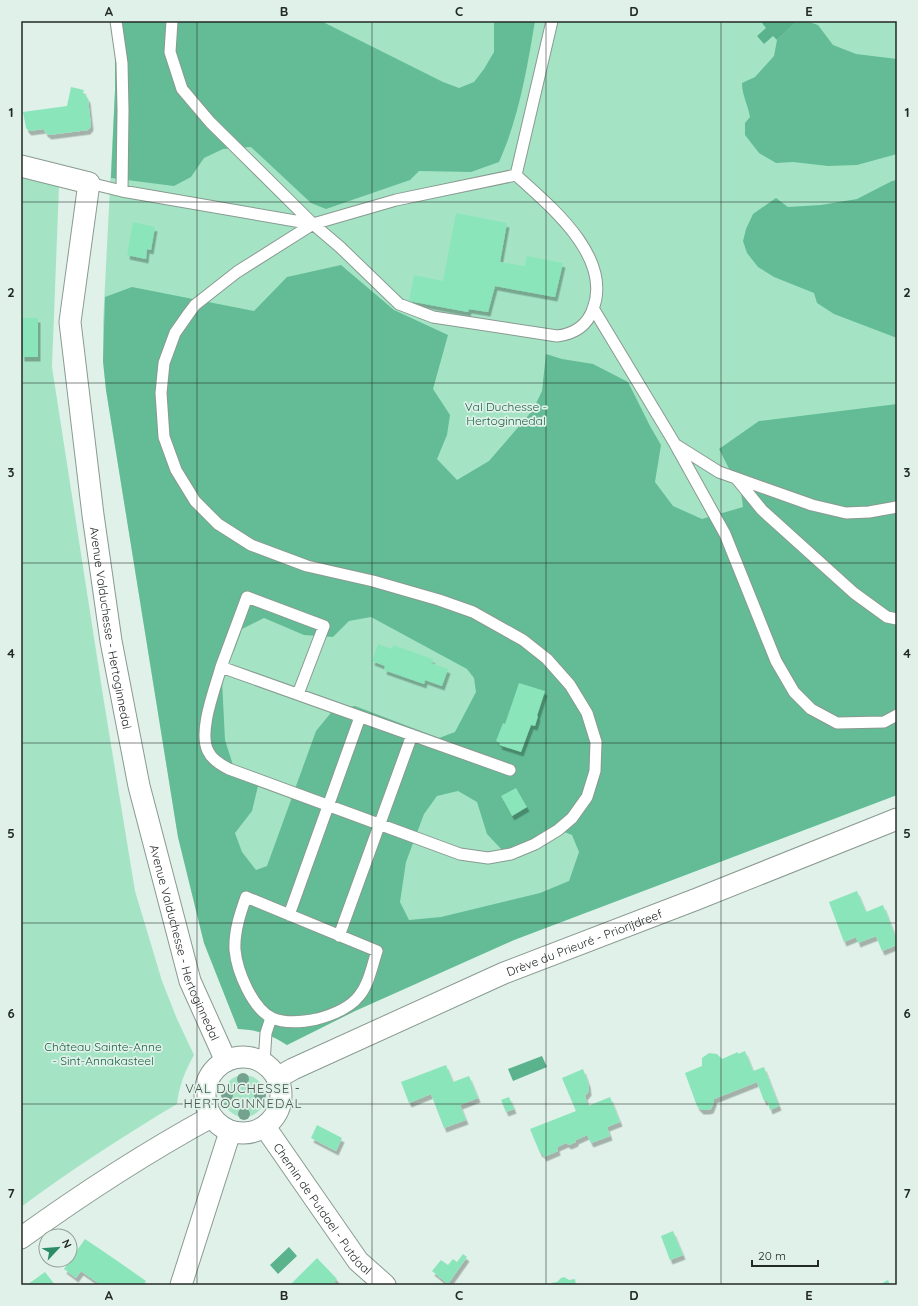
<svg xmlns="http://www.w3.org/2000/svg" width="918" height="1306" font-family="Quicksand,sans-serif">
<style>
.green{fill:#a4e4c5}
.forest{fill:#63bc95;fill-rule:evenodd}
.water{fill:#5ab38c}
.building{fill:#8be5bb;filter:url(#shadow)}
.lines{fill:none;stroke-linecap:round;stroke-linejoin:round}
.lane-casing{stroke:#899a91;stroke-width:13}
.street-casing{stroke:#899a91;stroke-width:23}
.lane{stroke:#fff;stroke-width:11}
.street{stroke:#fff;stroke-width:21}
.tree{fill:#74a28f}
.grid{fill:none;stroke:#232926;stroke-width:1;stroke-opacity:0.55}
.labels{text-anchor:middle;dominant-baseline:central;stroke-width:3.5;stroke-linejoin:round;paint-order:stroke}
.park-label{font-size:12px;fill:#1d6146;stroke:#dff1e8}
.street-label{font-size:12px;fill:#232926;stroke:#dff1e8}
.neighbourhood-label{font-size:13px;letter-spacing:1px;fill:#495850;stroke:#dff1e8}
.neatline{fill:none;stroke:#232926;stroke-width:1.5}
.grid-label{font-size:13px;text-anchor:middle;font-weight:bold;fill:#232926}
</style>
<defs>
<filter id="shadow"><feDropShadow dx="2.5" dy="4.5" stdDeviation="0" flood-color="#0004"/></filter>
</defs>
<rect width="100%" height="100%" fill="#dff1e8"/>
<path class="green" d="M110 21H897V795L514 940 355 1011 287 1045C270 1034 259 1030 238 1029L204 943 178 837 106 390 103 361V324L115 91V44Z
M21 177 59 186 52 367 104 702 135 891 162 981 177 1019 194 1055C185 1071 179 1086 177 1104 123 1136 71 1170 21 1207Z
M223 1096a21 21 0 1 1 42 0a21 21 0 1 1-42 0Z"/>
<path class="forest" d="M110 21H321L443 82 459 88 474 82 484 69 494 52V21H535C527 69 519 117 499 162L471 172 419 171 410 180 326 209 311 203 251 147 223 149 204 158 191 177 174 186 111 178 115 91V44Z
M806 21 818 25 833 45 856 54 897 59V154L857 165 828 166 793 162 776 163 759 153 745 135V123L750 117C748 105 742 95 742 83L755 77 774 56 777 40 796 22Z
M897 180V338L834 314 817 303 814 293 774 277 758 267 747 253 743 241 746 229 753 214 776 198 788 207 821 205 857 199 892 181Z
M341 265 394 310 448 335 433 389 450 415 447 435 437 459 457 480 489 461 533 410 542 391 546 354 562 359 593 364 628 382 650 426 661 445 655 482 673 506 702 519 743 507 741 492 719 449 759 421 897 404V795L514 940 355 1011 287 1045C270 1034 259 1030 238 1029L204 943 178 837 106 390 103 361 105 297 132 287 254 311 287 277ZM371 617 467 669 474 678 476 692 455 732 439 738 355 706 334 709 316 731 267 866 256 870 242 852 235 833 252 811 258 786 246 772 233 765 225 740 221 660 234 651 242 629 264 618 304 635 333 637 349 621ZM458 791 477 802 487 834 504 852 562 831 572 835 579 852 569 881 540 893 441 917 409 920 400 902 406 862 424 814 437 796Z"/>
<path class="water" d="M765 21H795L796 22 777 40 773 36 764 44 757 36 766 28 762 23Z
M542 1056 547 1067 513 1081 508 1069Z
M289 1247 297 1256 278 1274 270 1265Z"/>
<path class="building" d="M71 87 84 90 83 93 85 94 88 99 91 126 88 130 49 135 45 132 44 129 29 131 26 128 23 112 67 106Z
M456 213 507 223 500 262 525 266 527 256 563 263 555 297 495 286 488 312 469 309 468 312 409 301 414 275 443 281Z
M133 222 155 227 151 250 147 249 146 259 127 255Z
M21 318H38V357H22Z
M378 644 392 649 393 645 433 659 431 663 448 669 442 686 425 680 424 684 384 670 385 666 372 661Z
M519 683 545 691 537 716H538L535 726 531 725 521 752 499 745 500 743 496 741 503 723 505 724Z
M516 788 527 807 512 816 501 796Z
M857 891 866 912 883 905 897 941V945L882 951 876 936 858 943 856 937 844 942 829 902Z
M745 1051 753 1071 764 1067 779 1106 770 1110 767 1100 764 1101 757 1082 714 1099V1102L711 1109 707 1110H701L697 1106 685 1073 702 1066V1058L709 1053 717 1054 722 1059 738 1052V1054Z
M446 1065 453 1082 469 1076 478 1098 460 1105 466 1120 444 1128 431 1094 409 1103 401 1082Z
M583 1069 588 1083 589 1091 585 1096 588 1106 610 1097 620 1122 607 1127 610 1136 591 1143 587 1135 576 1140V1142L569 1145 566 1143 557 1147 558 1151 544 1157 542 1153H540L530 1129 576 1111 562 1078Z
M509 1097 514 1109 506 1112 501 1100Z
M317 1125 342 1138 336 1151 311 1138Z
M673 1231 683 1255 670 1260 661 1236Z
M85 1239 116 1260 146 1281 143 1285H101L81 1271 76 1278 64 1269Z
M463 1254 467 1257 448 1284 432 1271 441 1260 448 1265 453 1259 457 1262Z
M317 1258 337 1279 334 1282 338 1285H290Z
M45 1272 55 1285H27Z
M561 1278 564 1277 569 1280 575 1279 576 1285H552L551 1283 557 1282Z
M888 1280 890 1285H879Z"/>
<g class="lines">
<defs>
<path id="lane" d="M116 21 122 63 123 110 122 191
M172 21 170 52 182 89 210 122 313 224 340 247 399 304 433 317 557 336C574 334 587 326 593 309 613 257 550 206 516 175
M516 175 552 21
M89 183 122 191 313 224 396 200 516 175
M313 224 237 272 195 305 189 313 175 333 164 363 161 393 164 437 176 470 195 501 218 524 251 545 307 566 373 581 439 600 473 612 523 640 547 659 570 685 587 713 596 742 595 771 587 797 572 818 558 830 535 844 511 854 488 858 460 854 229 769C221 765 212 760 208 751 198 731 215 689 221 667L510 770
M593 308 675 444 725 534 776 661 794 692 811 709 837 723 884 722 897 715
M676 445 719 472 812 505 846 513 869 512 897 507
M736 478 762 510 854 593 887 617 897 619
M221 667 247 597 324 626 298 694
M246 897 377 951C372 966 369 984 359 996 349 1009 332 1015 317 1019 303 1022 286 1024 272 1018 252 1008 237 971 235 950 234 932 240 914 246 897Z
M289 915 360 717
M339 936 412 735
M264 1063 266 1033 271 1018"/>
<g id="street">
<path id="s1" d="M21 166 89 183 70 322 93 515 111 641 139 786 190 981 226 1061"/>
<circle cx="243" cy="1095" r="38"/>
<path id="s2" d="M277 1078 293 1069 504 973 697 899 897 819"/>
<path id="s3" d="M265 1127 358 1261 385 1285"/>
<path d="M21 1238C82 1194 145 1153 211 1117"/>
<path d="M181 1285 230 1132"/>
</g>
</defs>
<use href="#lane" class="lane-casing"/>
<use href="#street" class="street-casing"/>
<use href="#lane" class="lane"/>
<use href="#street" class="street"/>
</g>
<g class="tree">
<circle cx="243" cy="1079" r="6"/>
<circle cx="227" cy="1095" r="6"/>
<circle cx="260" cy="1095" r="6"/>
<circle cx="244" cy="1114" r="6"/>
</g>
<path class="grid" d="M197 21V1285M372 21V1285M546 21V1285M721 21V1285M21 202H897M21 383H897M21 563H897M21 743H897M21 923H897M21 1104H897"/>
<g class="labels">
<g class="park-label">
<text x="506" y="406">Val Duchesse -<tspan x="506" dy="14">Hertoginnedal</tspan></text>
<text x="103" y="1046">Château Sainte-Anne<tspan x="103" dy="14">- Sint-Annakasteel</tspan></text>
</g>
<g class="street-label">
<text stroke="none"><textPath href="#s1" startOffset="519">Avenue Valduchesse - Hertoginnedal</textPath></text>
<text stroke="none"><textPath href="#s1" startOffset="843">Avenue Valduchesse - Hertoginnedal</textPath></text>
<text stroke="none"><textPath href="#s2" startOffset="336">Drève du Prieuré - Priorijdreef</textPath></text>
<text stroke="none"><textPath href="#s3" startOffset="100">Chemin de Putdael - Putdaal</textPath></text>
</g>
<g class="neighbourhood-label">
<text x="243" y="1088">VAL DUCHESSE -<tspan x="243" dy="15">HERTOGINNEDAL</tspan></text>
</g>
</g>
<rect width="918" height="1306" fill="none" stroke="#dff1e8" stroke-width="44"/>
<g transform="translate(58 1248) rotate(64)"><circle r="19" fill="#dff1e8" stroke="#94a19a"/>
<path d="M0-3L7 15L0 10L-7 15Z" fill="#2b8d67"/>
<text y="-6" font-size="11" font-weight="bold" text-anchor="middle" fill="#232926">N</text>
</g>
<path d="M752 1260v6h66v-6" fill="none" stroke="#232926" stroke-width="2"/>
<text x="758" y="1260" font-size="12" fill="#232926" stroke="#dff1e8" stroke-width="3" paint-order="stroke">20 m</text>
<rect x="22" y="22" width="874" height="1262" class="neatline"/>
<g class="grid-label">
<text x="109" y="16">A</text>
<text x="284" y="16">B</text>
<text x="459" y="16">C</text>
<text x="634" y="16">D</text>
<text x="809" y="16">E</text>
<text x="11" y="117">1</text>
<text x="907" y="117">1</text>
<text x="11" y="297">2</text>
<text x="907" y="297">2</text>
<text x="11" y="477">3</text>
<text x="907" y="477">3</text>
<text x="11" y="658">4</text>
<text x="907" y="658">4</text>
<text x="11" y="838">5</text>
<text x="907" y="838">5</text>
<text x="11" y="1018">6</text>
<text x="907" y="1018">6</text>
<text x="11" y="1198">7</text>
<text x="907" y="1198">7</text>
<text x="109" y="1300">A</text>
<text x="284" y="1300">B</text>
<text x="459" y="1300">C</text>
<text x="634" y="1300">D</text>
<text x="809" y="1300">E</text>
</g>
</svg>
